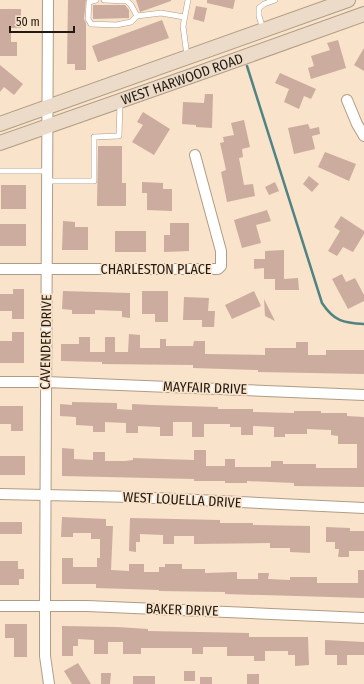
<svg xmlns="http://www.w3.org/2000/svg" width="364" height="684" font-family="'Fira Sans Condensed',sans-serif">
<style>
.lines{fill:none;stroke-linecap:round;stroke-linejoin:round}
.stream{stroke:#508484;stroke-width:2.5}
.building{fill:#cbac9e}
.lane-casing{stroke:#b09c84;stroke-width:6}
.street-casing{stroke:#b09c84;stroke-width:12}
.secondary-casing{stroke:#b09c84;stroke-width:16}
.lane{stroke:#fff;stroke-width:5}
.street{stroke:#fff;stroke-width:10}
.secondary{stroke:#eddbca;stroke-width:14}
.labels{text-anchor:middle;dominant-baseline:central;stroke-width:3.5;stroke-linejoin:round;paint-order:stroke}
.street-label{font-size:14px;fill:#221a11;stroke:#f9e3ca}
</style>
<rect width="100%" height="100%" fill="#f9e3ca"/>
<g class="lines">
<path class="stream" d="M247 66 322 303C334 321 343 323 364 324"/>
</g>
<path class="building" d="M68 0H86L84 19 86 23V70H75V64H67Z
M136 0H171V1L140 12Z
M207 0H235L233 9 207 3Z
M93 5H125L129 10V18L93 19Z
M196 6 207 8 204 22 193 19Z
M0 9H21V28H11V42H17V56H0Z
M162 20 169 38 98 62 92 46Z
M338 40 346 68 311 79 308 68 314 66 311 56 330 50 327 43Z
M364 48V71L354 65Z
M0 65 23 84 14 95 4 87 0 92Z
M280 73 316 89 311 99 304 96 299 109 284 102 289 89 275 83Z
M205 94H213L212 128 196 127V125L182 124 183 102 204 103Z
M143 112 170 129 154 155 132 142 143 125 137 122Z
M244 120 250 147 242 149 243 157 239 158 244 185 253 184 255 196 227 202 221 172 226 170 220 143 224 142 223 137 234 135 231 123Z
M308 124 310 129 319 127 320 134 312 136 315 149 294 154 288 128Z
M98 146H122V183H126V206H97Z
M325 152 356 164 349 181 318 167Z
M309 176 319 184 312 192 303 184Z
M142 182 163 183V189H172V211L147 210V193H142Z
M275 182 279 191 269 195 265 187Z
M1 185H26V209H1Z
M267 210 271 221 256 225 261 243 242 248 234 220Z
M341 216 364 231V234L353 252 343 247 337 256 328 251 340 231 334 227Z
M63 221 75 222V227H88V250H62Z
M170 223H189V251L164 252V235H170Z
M0 224H26V246H0Z
M115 231H146V252H115Z
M284 250V279L298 278 299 290H275V279H264V268L254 269V259H265V251Z
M342 274 346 282 355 278 364 295V301L348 309 332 279Z
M13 289H24V319H12V311H0V294H13Z
M63 291 130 293V318L122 317V311L95 310V314H72V310L62 309Z
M142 291H168V322H155V314H142Z
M254 291 261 306 232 319 225 305Z
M184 297 209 298 208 311H215L214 327H202V320H183Z
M264 299 275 321 265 316Z
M12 332H24V363H0V341H12Z
M129 334 140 335V348H160V339H166V346H193L194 341H205V354L265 355V348H296V342H308V355H326V350H364V374L258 372V370L193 368V365L102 364V362L61 361V344H79V337H90V352H105V337H115V352H128Z
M72 402 117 403V409L132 410V404L152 405 218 407V409H253V412L294 413V411H321V413H347V416L364 417V487L294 486V483L247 481V483H225V481H194V479L62 476V448L74 449V459L93 460V452H105V461H125L133 460V458L194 460V450H206V466H225V459H235V467H271V461H283V464H316V468H357V444H338V436L331 435V430L307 429V434H285V437H274V427L253 426V435H241V427H230V424H204V437H192V422H173V436H160V427L138 426V433H126V423L105 422V432H93V426L76 425V417L60 416V404L72 405Z
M0 406H23V431H11V424H0Z
M0 456H25V475H0Z
M62 517 106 519V526H113L111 570 129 571V564H144V572H159V567H165V564H182V569H205V573L237 572V579H258V573H269L268 579 290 580V577H317V583H358V570H364V598L225 594V592L159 591V590L96 588V584H62V558H73V567H97V558H100V539H91V533H73V537H61Z
M130 518 220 520V523H253V525L310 526V553L290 552V548H270V543L194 544V536H174V544H163V535L140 534V542H136V552L129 551Z
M0 522H22V534H0Z
M326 527 350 528V531H364V551H349V557H338L339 549H335V542H326Z
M0 561H18V569H24V579H19V585H0Z
M5 624H27V657H14V638H5Z
M62 626 117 627 148 629V631L249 633V637H308L309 665 295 666V655H288V651H265V661H254V656H227V647H203V654H192V648H141V654H123V642H108V654H94V640L78 639V646H73V656H62Z
M325 640 364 642V655H347V665H337V655H325Z
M78 663 91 684H72L64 671Z
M184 671H195V681H184Z
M101 673H111L110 684H101Z
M247 674H259V684H247Z
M133 676H155V684H133Z
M200 677H212V684H200Z"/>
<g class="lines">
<defs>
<path id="lane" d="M96 0 89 2 88 19 91 24 116 25 131 22 137 16 161 13 184 17
M104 0 127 1 131 5 137 16
M263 29 259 16V8L264 4 275 0
M187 56 183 26 188 0
M0 171H48
M48 181H94V137L119 136 120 103"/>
<path id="street" d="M48 0 45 606V656L49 684
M347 100 357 124 364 136
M0 269H218L221 266V251L195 155
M0 382H46L364 395
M0 494 133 497 364 508
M0 606H87L364 618"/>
<g id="secondary">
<path d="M0 124 348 0"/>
<path id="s1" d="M0 143 191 76 364 14"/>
</g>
</defs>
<use href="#lane" class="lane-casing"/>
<use href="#street" class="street-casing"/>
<use href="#secondary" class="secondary-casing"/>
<use href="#lane" class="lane"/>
<use href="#street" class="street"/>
<use href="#secondary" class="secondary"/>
</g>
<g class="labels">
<g class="street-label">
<text stroke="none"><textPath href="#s1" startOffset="193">WEST HARWOOD ROAD</textPath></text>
<text x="156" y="269">CHARLESTON PLACE</text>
<text transform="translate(46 342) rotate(-89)">CAVENDER DRIVE</text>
<text transform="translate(205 388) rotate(2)">MAYFAIR DRIVE</text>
<text transform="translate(182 500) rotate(3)">WEST LOUELLA DRIVE</text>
<text transform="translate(182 610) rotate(2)">BAKER DRIVE</text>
</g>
</g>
<path d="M10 26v6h64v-6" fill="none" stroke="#221a11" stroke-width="2"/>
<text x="16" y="26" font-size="12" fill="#221a11" stroke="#f9e3ca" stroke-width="3" paint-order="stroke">50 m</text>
</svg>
